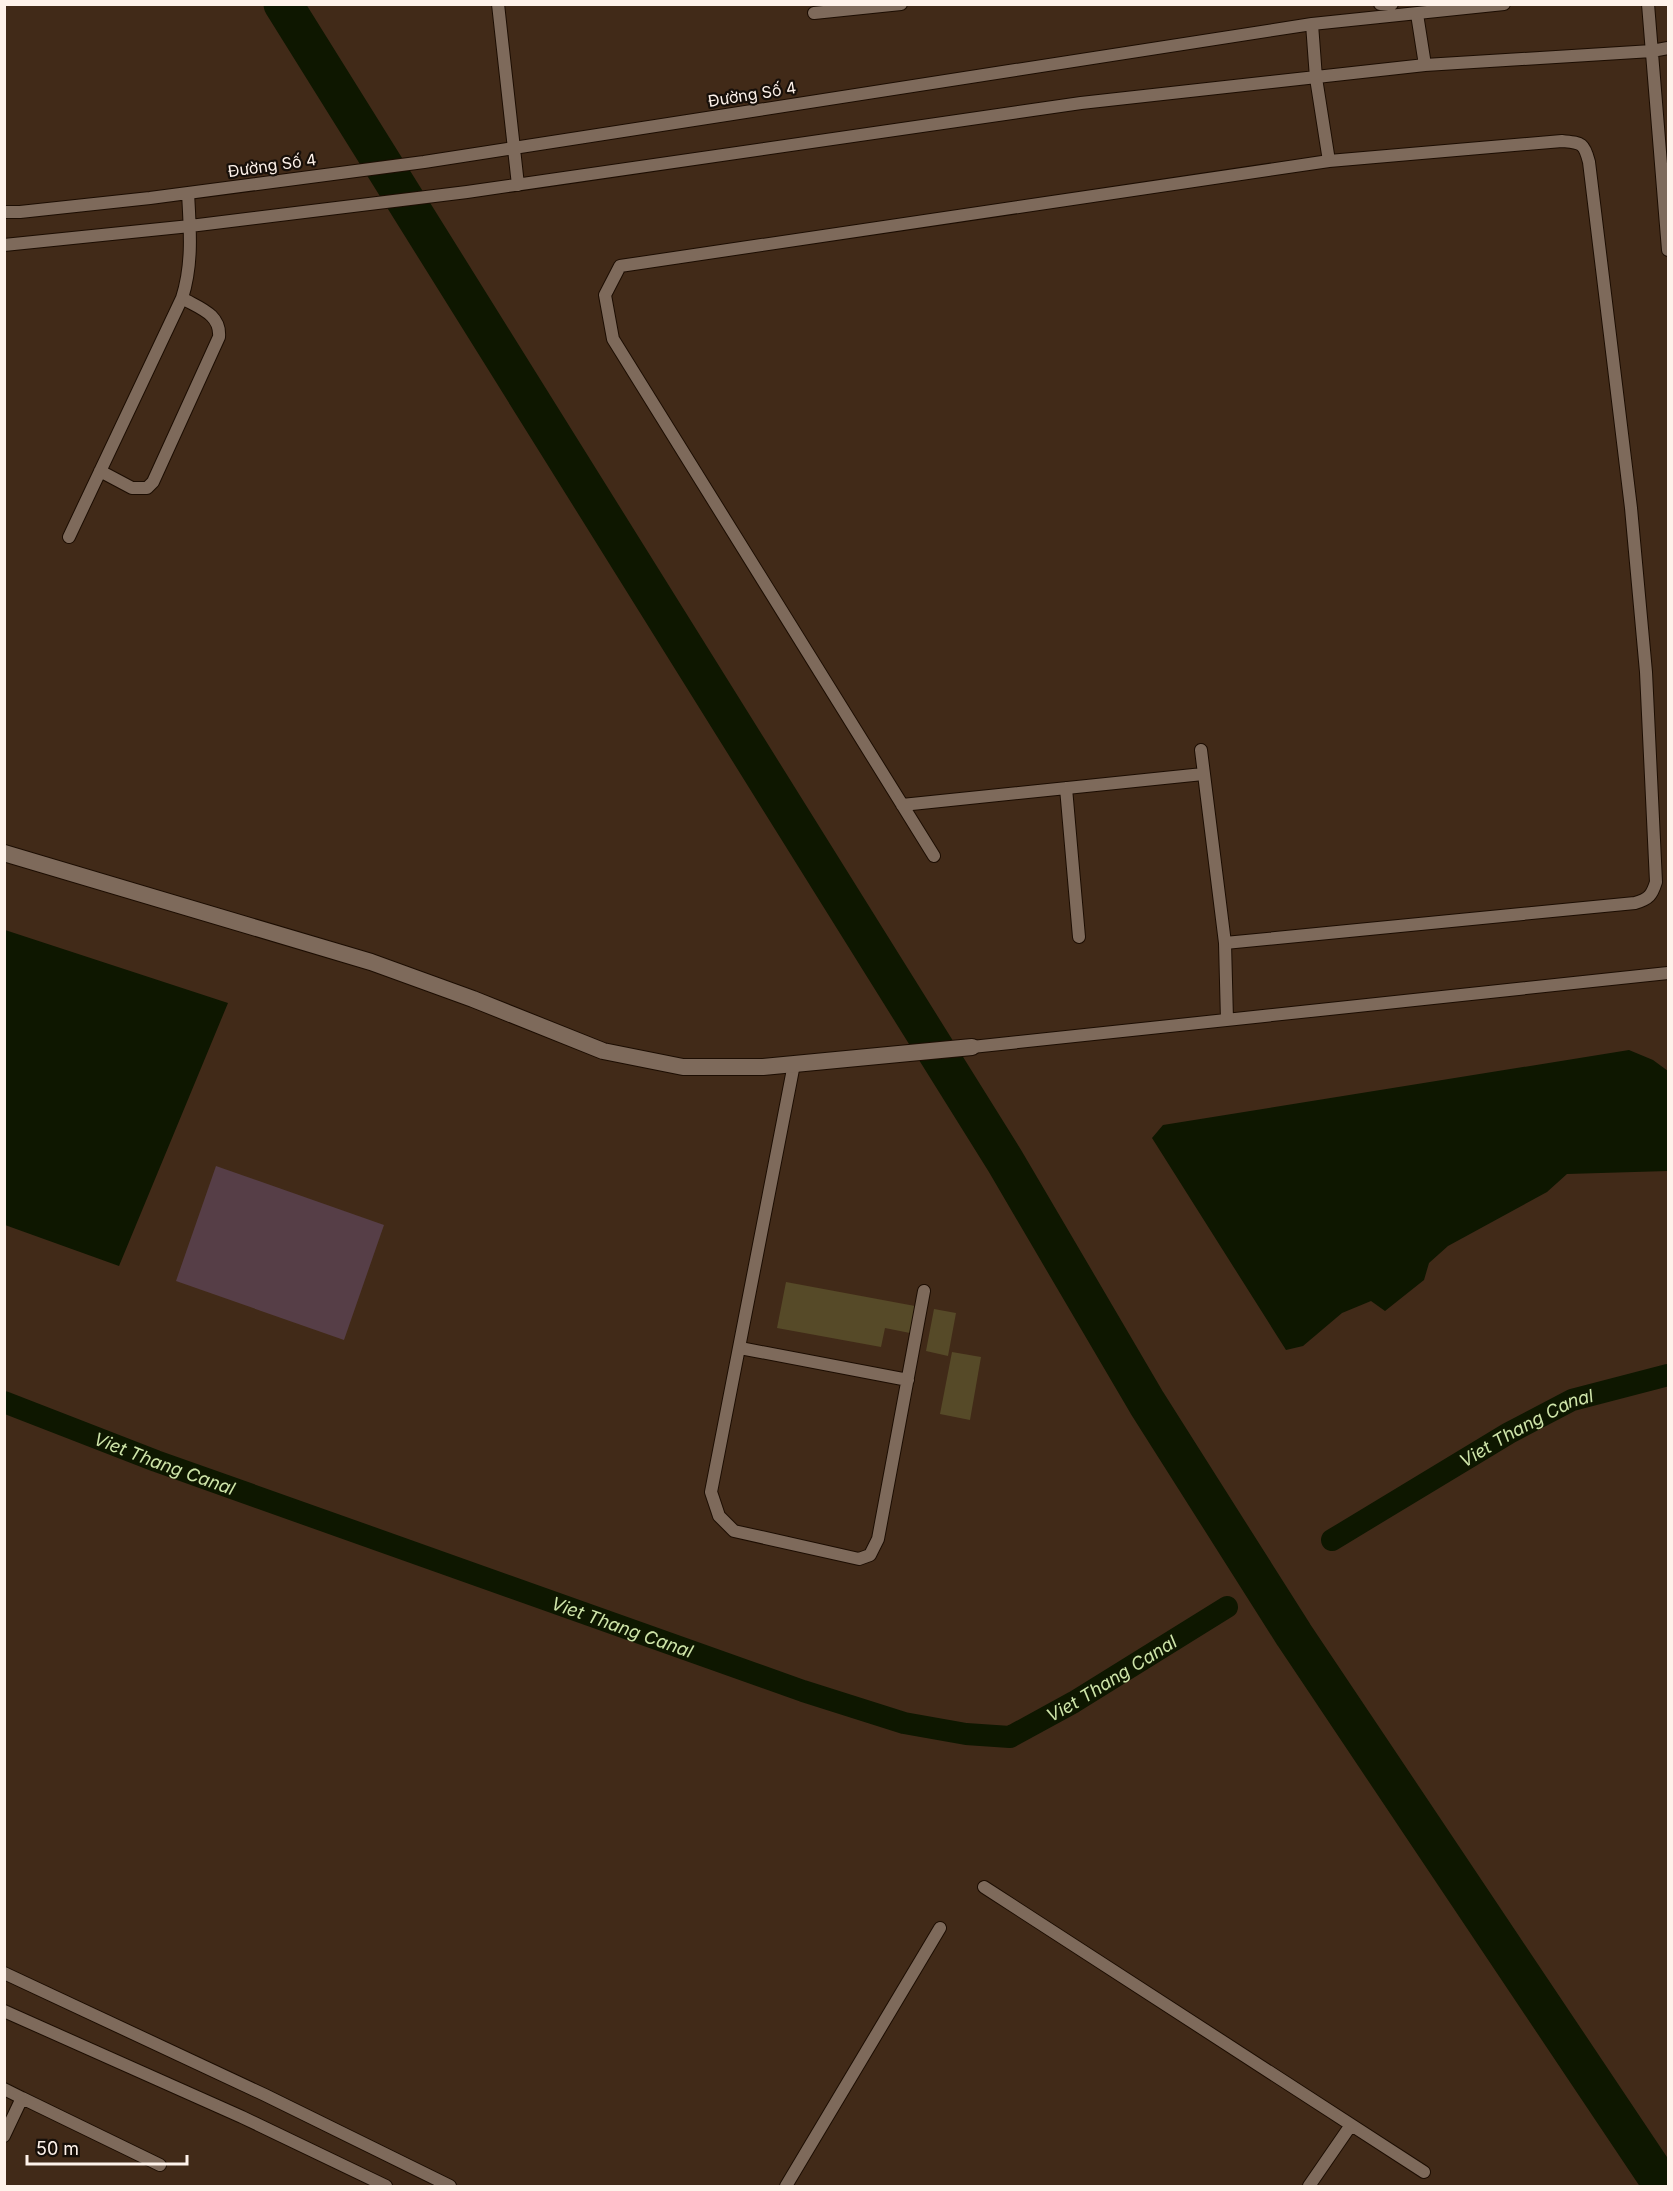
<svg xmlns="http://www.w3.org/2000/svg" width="1673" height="2191" font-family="Inter,sans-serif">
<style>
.built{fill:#412a18}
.green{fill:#563e47}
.water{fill:#0e1700}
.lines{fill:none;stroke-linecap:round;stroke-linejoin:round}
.canal{stroke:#0e1700;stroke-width:22}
.river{stroke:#0e1700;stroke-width:39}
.building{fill:#564a28}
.service-casing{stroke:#1c0d02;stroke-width:14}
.minor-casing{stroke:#1c0d02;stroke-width:18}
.service{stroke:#7e6a5b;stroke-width:12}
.minor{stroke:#7e6a5b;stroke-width:16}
.labels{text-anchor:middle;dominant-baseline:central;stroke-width:4.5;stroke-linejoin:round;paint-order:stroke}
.street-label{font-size:16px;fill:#fef2ea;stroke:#170f09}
.water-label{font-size:18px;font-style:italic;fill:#cfe5a9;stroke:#170f09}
</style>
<rect width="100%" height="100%" fill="#352417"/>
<path class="built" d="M5 5H1668V2186H5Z"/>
<path class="green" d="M216 1166 384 1225 344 1340 176 1281Z"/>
<path class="water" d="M5 930 228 1003 119 1266 5 1225Z
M1629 1050 1653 1060 1668 1071V1171L1567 1174 1547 1192 1448 1246 1429 1263 1424 1280 1385 1311 1371 1301 1342 1313 1303 1346 1286 1350 1152 1138 1163 1125Z"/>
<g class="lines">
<g class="canal">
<path id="s1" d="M4 1402 156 1461 803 1691 904 1723 966 1734 1010 1737 1074 1702 1227 1607"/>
<path id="s2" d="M1332 1540 1509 1433 1572 1400 1668 1375"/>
</g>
<path class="river" d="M283 4 1005 1161 1147 1403 1294 1635 1663 2186"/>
</g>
<path class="building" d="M786 1282 915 1306 910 1333 885 1328 881 1347 777 1328Z
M934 1309 956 1313 948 1356 926 1351Z
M952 1352 981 1357 970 1420 940 1414Z"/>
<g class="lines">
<defs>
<path id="service" d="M498 4 518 185
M1380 4H1392
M1648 4 1668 250
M814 13 901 4
M1417 14 1425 65
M1312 24 1316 78 1329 161
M4 212H20L150 198 424 162 1312 24 1504 4
M4 245 190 226 467 192 1081 103 1425 65 1652 51 1668 48
M100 471 132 488H147L153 482 219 337C221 314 199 308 182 298
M69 537 182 298C193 264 190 229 188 193
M1201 750 1225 943 1227 1020
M1066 788 1079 937
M902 805 1203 774
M934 856 613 339 605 295 620 266 1329 161 1562 141C1581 143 1584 142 1589 162L1631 508 1646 672 1656 882C1652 895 1649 899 1635 903L1225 943
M972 1047 1668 973
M794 1064 711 1492 719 1516 734 1531 859 1559 870 1555 878 1539 924 1291
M740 1348 908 1380
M984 1887 1424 2172
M4 1973 265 2095 450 2186
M4 2011 242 2117 386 2186
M4 2089 22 2098
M4 2136 22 2098 160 2165
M786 2186 940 1928
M1309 2186 1351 2125"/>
<path id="minor" d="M4 853 371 962 473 999 603 1051 683 1067H763L972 1047"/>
</defs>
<use href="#service" class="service-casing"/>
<use href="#minor" class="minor-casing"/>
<use href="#service" class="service"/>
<use href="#minor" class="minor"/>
</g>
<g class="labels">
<g class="street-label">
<text transform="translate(752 94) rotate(-9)">Đường Số 4</text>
<text transform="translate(272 165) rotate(-8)">Đường Số 4</text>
</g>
<g class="water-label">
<text stroke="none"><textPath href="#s2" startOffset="225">Viet Thang Canal</textPath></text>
<text stroke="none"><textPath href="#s1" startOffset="172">Viet Thang Canal</textPath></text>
<text stroke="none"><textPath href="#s1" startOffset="658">Viet Thang Canal</textPath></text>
<text stroke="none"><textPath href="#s1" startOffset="1180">Viet Thang Canal</textPath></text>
</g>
</g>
<rect width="1673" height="2191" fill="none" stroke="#fef2ea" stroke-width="12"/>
<path d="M27 2155v9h160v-9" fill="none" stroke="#fef2ea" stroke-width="3"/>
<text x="36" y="2155" font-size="18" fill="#fef2ea" stroke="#170f09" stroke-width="4.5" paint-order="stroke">50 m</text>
</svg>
